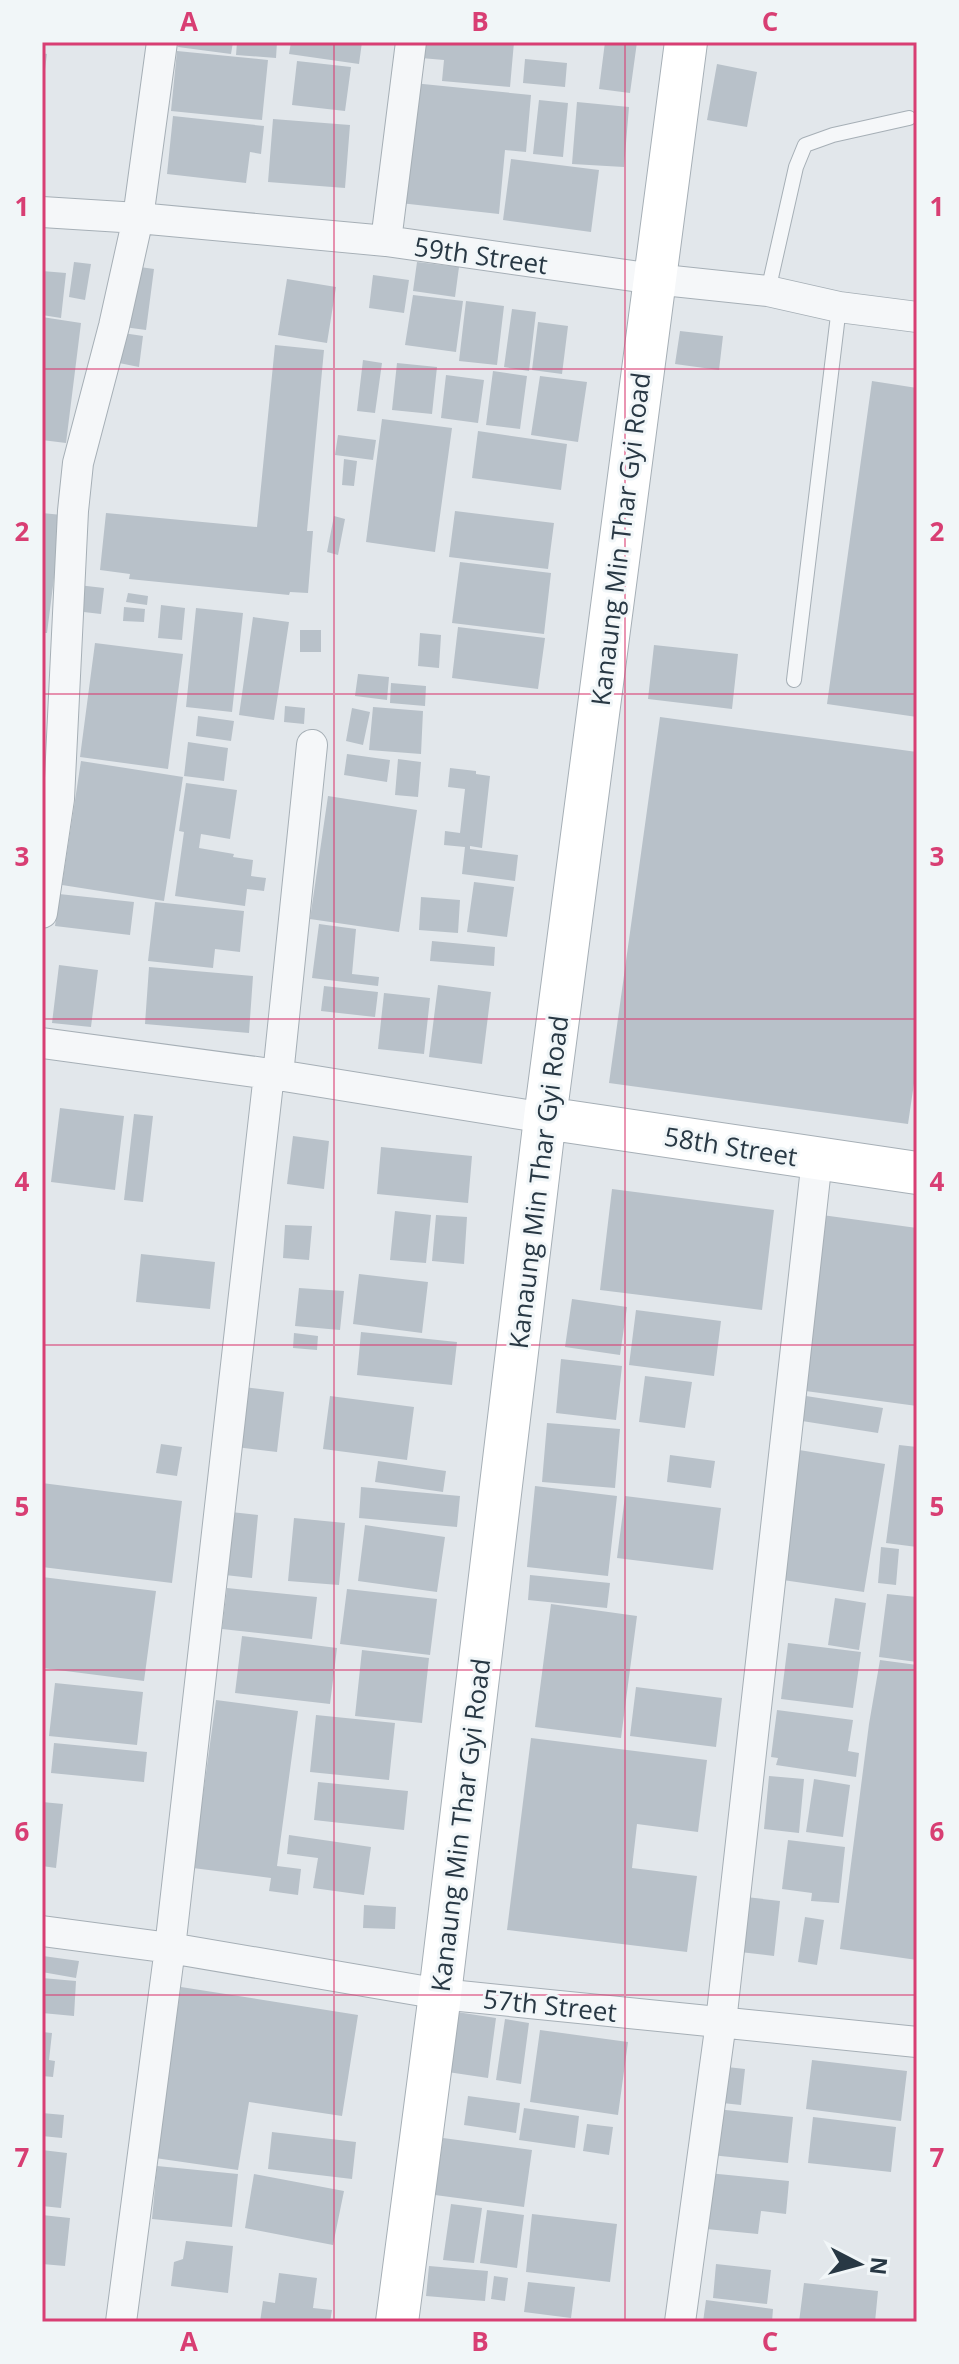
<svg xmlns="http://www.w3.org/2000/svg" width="959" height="2364" font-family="'Open Sans',sans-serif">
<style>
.building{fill:#b8c1c9}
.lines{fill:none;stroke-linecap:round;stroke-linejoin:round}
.lane-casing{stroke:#a6afb6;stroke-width:16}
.street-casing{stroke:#a6afb6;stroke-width:32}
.secondary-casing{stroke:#a6afb6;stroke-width:44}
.lane{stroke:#f5f7f9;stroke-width:14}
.street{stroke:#f5f7f9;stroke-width:30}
.secondary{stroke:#fff;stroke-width:42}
.grid{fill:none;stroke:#d83e73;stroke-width:2;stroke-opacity:0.55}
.labels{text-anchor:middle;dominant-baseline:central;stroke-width:6;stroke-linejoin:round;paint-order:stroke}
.street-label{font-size:26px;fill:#283844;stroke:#f1f6f8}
.neatline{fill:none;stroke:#d83e73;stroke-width:3}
.grid-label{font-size:26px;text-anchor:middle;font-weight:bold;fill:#d83e73}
</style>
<rect width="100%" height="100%" fill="#e2e7eb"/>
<path class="building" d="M179 42H233L231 54 178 47Z
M237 42H277L276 58 236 55Z
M291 42H362L359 64 289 54Z
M423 42H514L510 87 442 81 444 60 421 58Z
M605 42H637L630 93 599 89Z
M177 51 268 60 262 120 171 111Z
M42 53 47 54 44 77H42Z
M525 59 567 63 565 87 523 83Z
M297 61 351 67 345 111 292 105Z
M717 64 757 72 747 127 707 120Z
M413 83 531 95 526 152 505 150 499 214 400 203Z
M539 100 568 103 563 157 533 154Z
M577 102 629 107 624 167 572 164Z
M173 116 264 126 261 154 250 152 246 183 167 174Z
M273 119 350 125 345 188 268 182Z
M511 159 599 170 591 232 503 220Z
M74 262 91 264 85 300 69 297Z
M417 262 459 267 455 297 413 291Z
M133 266 154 269 146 330 124 327Z
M42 271 66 273 61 318 42 315Z
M373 275 409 280 404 313 369 308Z
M287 279 336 287 327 343 278 335Z
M413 295 463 301 456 352 405 345Z
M466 301 504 306 497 365 459 361Z
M512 309 536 312 529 371 504 367Z
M42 317 81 323 66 443 42 440Z
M538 322 568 326 562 374 532 370Z
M680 331 723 336 719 370 675 364Z
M123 333 143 336 139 367 119 363Z
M275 345 324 350 307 531H313L308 593 290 592 289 595 129 579 130 574 100 570 106 513 257 527Z
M363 360 382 363 375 413 357 411Z
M397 363 437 367 432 414 392 410Z
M493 371 527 376 520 429 486 425Z
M446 375 484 380 478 423 441 418Z
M540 376 587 382 578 442 531 435Z
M872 381 917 388V717L827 704Z
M382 419 452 428 435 552 366 542Z
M478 431 567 444 561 490 472 478Z
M338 435 376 440 373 460 335 455Z
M344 459 357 461 354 486 342 485Z
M455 511 554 523 548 569 449 557Z
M42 513 62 515 47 633H42Z
M334 516 345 519 338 555 327 552Z
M460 562 551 573 544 634 452 623Z
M78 585 104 588 101 614 75 611Z
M128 593 148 596 147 605 126 602Z
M161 605 185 608 182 640 158 638Z
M124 607 145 609 144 622 123 621Z
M196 608 243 613 232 712 186 707Z
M253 617 289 622 274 720 239 715Z
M458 627 545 638 538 689 452 678Z
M300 630H321V652H300Z
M420 633 441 635 439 668 418 666Z
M95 643 183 654 168 769 80 757Z
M654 645 738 654 732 709 648 699Z
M358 674 389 677 387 700 355 696Z
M391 683 426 686 425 706 390 703Z
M285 706 305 708 304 724 284 722Z
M373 707 423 711 421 754 369 750Z
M352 708 370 712 363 745 346 741Z
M198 716 234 721 231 741 196 736Z
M660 717 917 752V1063L908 1124 609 1083Z
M188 742 228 748 224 781 184 776Z
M347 754 390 760 387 782 344 775Z
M398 759 421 762 418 797 395 795Z
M81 761 183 777 164 901 62 885Z
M450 768 476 771V774L490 776 482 848 470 846V849L518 855 515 881 462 874 465 847 444 845 445 831 460 833 465 789 448 787Z
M186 783 237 790 230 839 201 834 199 848 234 854 233 857 253 860 251 876 266 878 264 891 247 889 245 906 175 896 184 832 179 831Z
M328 796 417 810 399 932 310 919Z
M474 882 514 887 507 937 467 932Z
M59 894 134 902 130 935 55 926Z
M421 897 460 900 458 933 419 930Z
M155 902 244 911 240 952 215 949 213 968 148 961Z
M319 924 356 929 352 974 379 977 378 986 312 978Z
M432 941 495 947 494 966 430 961Z
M59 965 98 970 91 1027 52 1023Z
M149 967 253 976 249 1033 145 1024Z
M438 985 491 992 482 1064 429 1057Z
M324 986 378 992 375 1017 321 1011Z
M384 993 430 998 424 1054 378 1049Z
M60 1108 124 1116 115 1190 51 1182Z
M134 1114 153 1116 143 1202 124 1200Z
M293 1136 329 1141 324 1189 287 1184Z
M381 1147 472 1156 468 1203 377 1194Z
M612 1189 774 1210 762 1310 600 1290Z
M395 1211 431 1215 426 1263 390 1260Z
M436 1215 467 1217 464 1264 432 1261Z
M822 1215 917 1228V1406L798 1390Z
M285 1225 312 1226 309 1260 283 1258Z
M141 1254 215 1262 210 1309 136 1302Z
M359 1274 428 1282 422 1333 353 1324Z
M299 1288 344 1291 340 1330 295 1326Z
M572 1299 627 1307 620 1355 565 1347Z
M636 1310 721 1321 714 1376 629 1365Z
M361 1332 457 1342 452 1385 357 1375Z
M294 1333 318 1336 317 1350 293 1348Z
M561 1359 622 1366 616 1420 556 1413Z
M645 1376 692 1382 685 1428 639 1422Z
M243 1387 284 1392 277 1452 236 1447Z
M330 1396 414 1407 407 1460 323 1449Z
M806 1396 883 1408 878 1433 802 1421Z
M547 1423 620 1429 615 1488 542 1482Z
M161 1444 182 1447 177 1476 156 1473Z
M899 1445 917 1447V1547L886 1543Z
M793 1449 885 1464 864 1592 783 1580 793 1515 782 1513Z
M670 1455 715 1461 711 1488 667 1482Z
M378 1461 446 1471 443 1492 375 1482Z
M42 1483 182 1501 172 1583 42 1567Z
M535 1486 617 1496 608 1576 527 1567Z
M361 1487 460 1496 457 1527 359 1518Z
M625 1496 721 1508 713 1570 617 1558Z
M231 1512 258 1515 252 1578 225 1575Z
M294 1518 345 1523 339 1585 288 1581Z
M365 1525 445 1537 437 1592 358 1581Z
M881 1547 899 1549 896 1585 878 1583Z
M530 1575 610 1583 607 1608 528 1600Z
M42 1577 156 1591 144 1681 42 1668Z
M227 1588 317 1597 312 1639 222 1629Z
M347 1589 437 1599 430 1655 340 1644Z
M887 1594 917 1597V1662L879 1657Z
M835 1598 866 1603 859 1650 828 1645Z
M551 1604 637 1616 621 1738 535 1727Z
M242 1636 337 1648 330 1704 235 1693Z
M788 1643 861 1652 853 1708 781 1699Z
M362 1650 429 1658 422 1723 355 1716Z
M880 1660 917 1665V1960L840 1949 869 1724Z
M55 1683 143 1692 137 1745 49 1736Z
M636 1687 722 1698 716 1747 630 1736Z
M216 1700 298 1711 277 1866 301 1869 298 1895 269 1891 271 1878 193 1868Z
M777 1710 853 1720 848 1751 859 1753 856 1777 776 1765 778 1758 771 1757Z
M316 1715 395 1723 389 1780 310 1772Z
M531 1738 707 1760 698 1832 637 1824 632 1868 697 1876 687 1952 507 1930Z
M54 1743 147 1752 144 1782 51 1773Z
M769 1776 804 1779 799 1833 764 1829Z
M814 1779 850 1785 843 1837 806 1832Z
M318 1782 408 1791 404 1830 314 1820Z
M42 1802 63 1804 56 1868 42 1866Z
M289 1835 371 1847 364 1895 313 1888 318 1858 287 1854Z
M788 1840 845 1847 839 1903 811 1901 812 1893 782 1889Z
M746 1897 780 1901 774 1956 740 1952Z
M364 1905 396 1907 395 1929 363 1928Z
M805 1917 824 1920 817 1965 798 1962Z
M43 1956 79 1961 76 1978 42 1972Z
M42 1978 76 1981 74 2016 42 2013Z
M181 1987 358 2015 342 2116 249 2102 238 2170 155 2158Z
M450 2011 496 2018 488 2078 441 2071Z
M505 2019 529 2023 521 2084 496 2080Z
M540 2030 628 2042 618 2115 530 2102Z
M42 2032 52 2033 49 2060 55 2061 53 2077 42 2076Z
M812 2060 907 2071 901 2121 806 2109Z
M718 2066 745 2069 741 2105 713 2102Z
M468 2096 520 2103 516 2133 464 2125Z
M524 2108 579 2116 575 2148 519 2140Z
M716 2109 793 2117 788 2163 711 2155Z
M42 2113 64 2115 62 2138 42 2136Z
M813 2117 896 2127 891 2172 808 2163Z
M587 2124 613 2127 609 2155 583 2151Z
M272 2132 356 2142 352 2179 268 2169Z
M443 2138 532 2150 524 2207 435 2195Z
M42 2150 67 2153 61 2208 42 2206Z
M157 2166 238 2174 232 2227 152 2219Z
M708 2173 789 2181 786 2214 761 2211 758 2234 696 2228Z
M254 2174 344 2191 333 2245 245 2228Z
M451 2204 482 2208 474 2263 443 2260Z
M487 2210 524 2215 517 2268 480 2263Z
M532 2214 617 2224 610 2282 526 2272Z
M42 2215 70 2218 65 2266 42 2264Z
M186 2241 233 2246 228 2293 171 2286 174 2262 183 2259Z
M716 2264 771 2270 767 2304 713 2298Z
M429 2266 488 2271 485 2301 426 2296Z
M279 2273 317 2278 313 2308 332 2310 330 2322H260L263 2301 275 2303Z
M494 2276 508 2278 505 2301 491 2299Z
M528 2282 575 2287 571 2318 524 2312Z
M804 2283 878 2291 875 2322H799Z
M706 2300 773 2309 772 2322H703Z"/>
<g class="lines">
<defs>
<path id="lane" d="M768 291 796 167 805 145 833 135 909 118
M794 680 839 307"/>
<path id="street" d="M42 212 138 218 386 241 654 279 768 291 839 307 917 317
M386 241 411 42
M42 913 59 799 73 511 78 463 114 326 138 218 162 42
M42 1043 278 1075 545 1118
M278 1075 312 745
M42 1931 170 1948 440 1994 917 2042
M121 2322 170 1948 269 1074
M680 2322 721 2022 817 1159"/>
<path id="secondary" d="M545 1118 917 1173
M397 2322 440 1994 545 1118 686 42"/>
</defs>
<use href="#lane" class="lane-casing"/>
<use href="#street" class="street-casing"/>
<use href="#secondary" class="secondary-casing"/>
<use href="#lane" class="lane"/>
<use href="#street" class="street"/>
<use href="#secondary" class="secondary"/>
</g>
<path class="grid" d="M334 42V2322M625 42V2322M42 369H917M42 694H917M42 1019H917M42 1345H917M42 1670H917M42 1995H917"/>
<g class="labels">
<g class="street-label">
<text transform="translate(481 255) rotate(8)">59th Street</text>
<text transform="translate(620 539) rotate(-83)">Kanaung Min Thar Gyi Road</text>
<text transform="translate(731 1146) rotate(9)">58th Street</text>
<text transform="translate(538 1182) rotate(-83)">Kanaung Min Thar Gyi Road</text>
<text transform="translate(460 1825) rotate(-83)">Kanaung Min Thar Gyi Road</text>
<text transform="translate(550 2005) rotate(6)">57th Street</text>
</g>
</g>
<rect width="959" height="2364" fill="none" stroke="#f1f6f8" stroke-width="88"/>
<g transform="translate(859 2264) rotate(96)" stroke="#f1f6f8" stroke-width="6" paint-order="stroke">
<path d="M0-6L14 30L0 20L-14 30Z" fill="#283844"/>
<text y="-12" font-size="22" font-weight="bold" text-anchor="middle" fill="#283844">N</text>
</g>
<rect x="44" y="44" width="871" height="2276" class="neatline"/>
<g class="grid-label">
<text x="189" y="31">A</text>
<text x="480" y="31">B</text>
<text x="770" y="31">C</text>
<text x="22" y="216">1</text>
<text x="937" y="216">1</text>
<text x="22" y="541">2</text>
<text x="937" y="541">2</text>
<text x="22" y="866">3</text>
<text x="937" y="866">3</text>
<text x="22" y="1191">4</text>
<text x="937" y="1191">4</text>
<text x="22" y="1516">5</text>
<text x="937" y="1516">5</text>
<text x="22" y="1841">6</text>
<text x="937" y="1841">6</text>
<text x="22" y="2167">7</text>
<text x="937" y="2167">7</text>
<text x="189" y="2351">A</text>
<text x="480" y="2351">B</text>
<text x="770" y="2351">C</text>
</g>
</svg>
